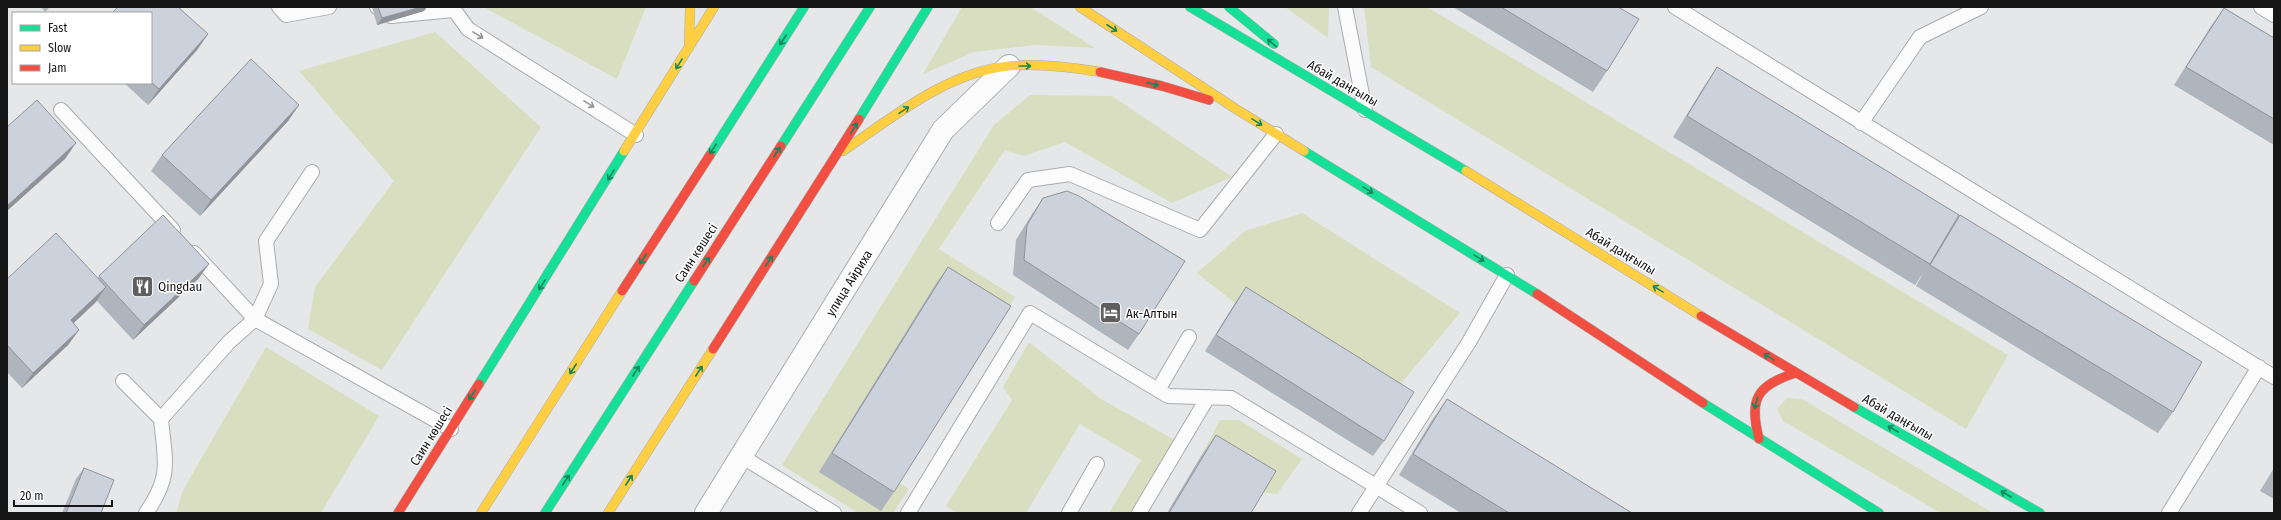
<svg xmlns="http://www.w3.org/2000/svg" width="2281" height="520" font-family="'Fira Sans Condensed',sans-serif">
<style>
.green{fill:#dadec1}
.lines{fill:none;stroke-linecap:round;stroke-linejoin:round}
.lane-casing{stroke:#aaabac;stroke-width:16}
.street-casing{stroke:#aaabac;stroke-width:24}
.fast-casing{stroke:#aaabac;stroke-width:10}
.slow-casing{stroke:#aaabac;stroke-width:10}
.jam-casing{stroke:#aaabac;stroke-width:10}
.lane{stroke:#fbfbfc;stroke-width:14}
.street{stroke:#fbfbfc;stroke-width:22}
.fast{stroke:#16e098;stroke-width:9}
.slow{stroke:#ffcf43;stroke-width:9}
.jam{stroke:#f24e42;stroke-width:9}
.wall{fill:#afb5bc}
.shaded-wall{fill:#8f9399}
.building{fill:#ccd2db;stroke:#8f9399}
.oneway{stroke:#16855e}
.oneway2{stroke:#949495}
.labels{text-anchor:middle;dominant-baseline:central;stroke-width:3;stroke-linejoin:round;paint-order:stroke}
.street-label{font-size:13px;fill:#161617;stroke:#fff}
.poi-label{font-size:13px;fill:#161617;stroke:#fff;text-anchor:start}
</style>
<rect width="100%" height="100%" fill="#e6e7e8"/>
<path class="green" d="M486 7H646L617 79 487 9Z
M962 7H1030L1095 48 1035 45 974 52 923 74Z
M1285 7H1329L1328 38Z
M1364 7H1427L2008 355 1966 429 1371 67Z
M435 32 541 127 382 370 308 329 315 287 394 181 299 71Z
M1030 95 1112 96 1232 177 1172 203 1065 142 1024 156 1005 150 939 249 1015 297 998 324 819 471 881 510 899 483 909 489 893 513H858L782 465 994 125Z
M1302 213 1460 313 1388 399 1235 303 1197 273 1245 231Z
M1029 342 1101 399 1175 440 1133 513H1109L1141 460 1080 424 1026 513H957L946 506 1012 400 1003 387Z
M266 347 379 416 321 513H176L183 490Z
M1787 398 1802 399 1993 513H1941L1783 421 1777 409Z
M1220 420H1239L1302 459 1277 494 1261 492 1201 456Z"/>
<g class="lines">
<defs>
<path id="lane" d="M279 7 286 15 329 7
M377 7 391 16 453 10
M452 7 468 29 636 135
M1345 7 1365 110
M1675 7 2274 377
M2261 7 2274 15
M61 110 173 230
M1861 123 1920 37 1981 7
M998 223 1028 180 1070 174 1200 230 1276 134
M194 253 255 319 271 284 266 241 312 172
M123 381 161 419
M1158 390 1189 337
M741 456 834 513
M146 513C172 476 165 461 161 419L229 342 255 319 451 429
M908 513 1030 313 1168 396 1231 398 1420 513
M1069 513 1097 464
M1139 513 1208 397
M1359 513 1469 342 1507 275
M2169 513 2259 367"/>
<path id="street" d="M706 513 943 130 1009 66"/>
<path id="fast" d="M1190 7 1466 171
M1229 7 1274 44
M859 119 928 7
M781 146 870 7
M1304 151 1537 294
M710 155 804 7
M479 384 624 151
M1703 403 1879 513
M1854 407 2040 513
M545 513 694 281"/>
<path id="slow" d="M1080 7 1236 109 1304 151
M689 48 690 7
M624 151 714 7
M843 151C893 117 947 72 1009 66 1039 63 1070 67 1100 72
M1466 171 1701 316
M481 513 622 291
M608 513 713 349"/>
<path id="jam" d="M1100 72 1162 86 1209 100
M694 281 781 146
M622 291 710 155
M1537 294 1703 403
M1701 316 1854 407
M713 349 859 119
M1759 439C1749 399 1756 386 1795 373
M398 513 479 384"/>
</defs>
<use href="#lane" class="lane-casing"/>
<use href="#street" class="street-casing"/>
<use href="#fast" class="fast-casing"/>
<use href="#slow" class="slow-casing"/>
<use href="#jam" class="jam-casing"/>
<use href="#lane" class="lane"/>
<use href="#street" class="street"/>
<use href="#fast" class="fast"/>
<use href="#slow" class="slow"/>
<use href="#jam" class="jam"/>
</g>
<path class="wall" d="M41 7H50L45 12Z
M372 7H427L424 11 377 25Z
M1453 7H1618L1607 71 1593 92Z
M2224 8 2274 38V145L2174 85 2211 26Z
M151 13 208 34 197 50 148 105 124 83H151Z
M1717 67 1952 227 1960 215 2173 412 2158 433 1916 286 1923 273 1915 285 1673 137 1703 88Z
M299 105 288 121 200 216 151 171 162 155Z
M1043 198 1139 334 1128 350 1013 275 1016 240 1032 214Z
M209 264 198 279 133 340 97 301 73 323 79 330 68 345 22 388 7 372V279L98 278 99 276Z
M948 267 894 492 881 511 819 472 935 285Z
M1246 287 1384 441 1373 456 1205 351 1235 303Z
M1447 399 1632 513H1461L1399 475 1432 420Z
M1216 435 1251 513H1167L1201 456Z
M84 468 101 513H62L76 479Z
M2274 468V499L2260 491Z"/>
<path class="shaded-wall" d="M421 7H427L424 11 377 25 382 18Z
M208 34 197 50 148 105 159 89Z
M299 105 288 121 200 216 211 200Z
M76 143 65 159 7 211V206Z
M209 264 198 279 133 340 144 325Z
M106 287 95 303 60 336 71 320Z
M79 330 68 345 22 388 33 373Z"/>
<path class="building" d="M118 7H178L208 34 159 89 151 82V13H112Z
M378 7H421L382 18Z
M1501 7H1618L1639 19 1607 71Z
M2224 8 2274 38V119L2186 67Z
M251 59 299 105 211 200 162 155Z
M1717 67 1959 215 1930 264 1687 116Z
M37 100 76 143 7 206V127Z
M1067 191 1079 196 1185 261 1139 334 1024 260 1027 225 1043 198Z
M163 215 209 264 144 325 99 276Z
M1960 215 2202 362 2173 412 1930 265Z
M56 233 106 287 71 320 79 330 33 373 7 345V279Z
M948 267 1011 306 894 492 832 453Z
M1246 287 1414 392 1384 441 1216 335Z
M1447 399 1632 513H1509L1413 454Z
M1216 435 1276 471 1251 513H1169Z
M84 468 114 480 101 513H66Z"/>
<defs><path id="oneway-shaft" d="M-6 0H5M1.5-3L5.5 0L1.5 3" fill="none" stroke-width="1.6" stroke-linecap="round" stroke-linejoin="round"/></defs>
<g class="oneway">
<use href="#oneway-shaft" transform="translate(1112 28) rotate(33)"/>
<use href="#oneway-shaft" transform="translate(783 40) rotate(123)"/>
<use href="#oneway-shaft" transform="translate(1272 43) rotate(-140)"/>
<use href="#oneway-shaft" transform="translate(679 64) rotate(122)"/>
<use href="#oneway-shaft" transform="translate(1025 66)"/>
<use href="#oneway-shaft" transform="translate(1153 84) rotate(13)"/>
<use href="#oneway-shaft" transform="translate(904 110) rotate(-34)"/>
<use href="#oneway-shaft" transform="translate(1257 122) rotate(32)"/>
<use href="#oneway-shaft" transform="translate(854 128) rotate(-59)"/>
<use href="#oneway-shaft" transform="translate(713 149) rotate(123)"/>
<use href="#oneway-shaft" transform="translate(777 152) rotate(-57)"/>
<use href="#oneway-shaft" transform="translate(611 175) rotate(122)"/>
<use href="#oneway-shaft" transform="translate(1368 190) rotate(31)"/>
<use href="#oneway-shaft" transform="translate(1479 258) rotate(31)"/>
<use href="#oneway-shaft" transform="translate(643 259) rotate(123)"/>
<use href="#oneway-shaft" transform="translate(769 261) rotate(-57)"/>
<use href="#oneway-shaft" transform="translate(706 262) rotate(-57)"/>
<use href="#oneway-shaft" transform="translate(542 285) rotate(122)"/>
<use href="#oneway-shaft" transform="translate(1658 289) rotate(-149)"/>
<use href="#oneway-shaft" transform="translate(1769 357) rotate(-149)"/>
<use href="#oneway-shaft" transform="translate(573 369) rotate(123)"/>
<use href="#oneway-shaft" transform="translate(636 371) rotate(-57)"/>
<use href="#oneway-shaft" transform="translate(699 371) rotate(-57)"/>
<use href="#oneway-shaft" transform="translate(472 395) rotate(122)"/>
<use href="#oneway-shaft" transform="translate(1756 403) rotate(106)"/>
<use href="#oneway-shaft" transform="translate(1893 429) rotate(-150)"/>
<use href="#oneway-shaft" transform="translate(566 480) rotate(-57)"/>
<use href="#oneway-shaft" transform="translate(629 480) rotate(-57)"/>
<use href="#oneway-shaft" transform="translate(2006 494) rotate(-150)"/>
</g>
<g class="oneway2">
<use href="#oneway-shaft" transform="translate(478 35) rotate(32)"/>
<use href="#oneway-shaft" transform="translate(589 104) rotate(32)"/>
</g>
<defs>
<symbol id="restaurant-square" viewBox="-11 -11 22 22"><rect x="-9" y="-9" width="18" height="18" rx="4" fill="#5f5f60" stroke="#fff"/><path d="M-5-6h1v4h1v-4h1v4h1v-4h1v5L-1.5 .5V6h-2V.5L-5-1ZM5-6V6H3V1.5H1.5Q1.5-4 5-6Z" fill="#fff"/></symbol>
<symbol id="hotel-square" viewBox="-11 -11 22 22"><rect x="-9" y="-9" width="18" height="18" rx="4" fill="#5f5f60" stroke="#fff"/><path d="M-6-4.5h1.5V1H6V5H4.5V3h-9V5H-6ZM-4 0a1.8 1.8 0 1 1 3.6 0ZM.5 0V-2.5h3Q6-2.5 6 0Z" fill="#fff"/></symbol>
</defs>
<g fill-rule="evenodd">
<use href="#restaurant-square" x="130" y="274" width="25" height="25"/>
<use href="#hotel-square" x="1098" y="300" width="25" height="25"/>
</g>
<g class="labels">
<g class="street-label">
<text transform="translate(1343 83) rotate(30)">Абай даңғылы</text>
<text transform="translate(1621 251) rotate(31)">Абай даңғылы</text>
<text transform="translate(696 253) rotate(-57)">Саин көшесі</text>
<text transform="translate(849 283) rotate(-58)">улица Айриха</text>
<text transform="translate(1898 417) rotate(30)">Абай даңғылы</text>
<text transform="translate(431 436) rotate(-58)">Саин көшесі</text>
</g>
<g class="poi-label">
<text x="158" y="286">Qingdau</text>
<text x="1126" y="313">Ак-Алтын</text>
</g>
</g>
<rect width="2281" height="520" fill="none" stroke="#161617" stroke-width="16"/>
<rect x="12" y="12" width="140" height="72" fill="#ffffff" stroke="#a2a2a2"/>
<rect x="20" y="25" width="20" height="6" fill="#16e098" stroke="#a2a2a2"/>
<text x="48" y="32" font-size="12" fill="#161617">Fast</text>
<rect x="20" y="45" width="20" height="6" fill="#ffcf43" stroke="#a2a2a2"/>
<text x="48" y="52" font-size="12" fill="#161617">Slow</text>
<rect x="20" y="65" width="20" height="6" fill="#f24e42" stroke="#a2a2a2"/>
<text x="48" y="72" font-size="12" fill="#161617">Jam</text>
<path d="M14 500v6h98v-6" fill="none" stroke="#161617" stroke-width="2"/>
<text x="20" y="500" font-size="12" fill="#161617" stroke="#ffffff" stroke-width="3" paint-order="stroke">20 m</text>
</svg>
